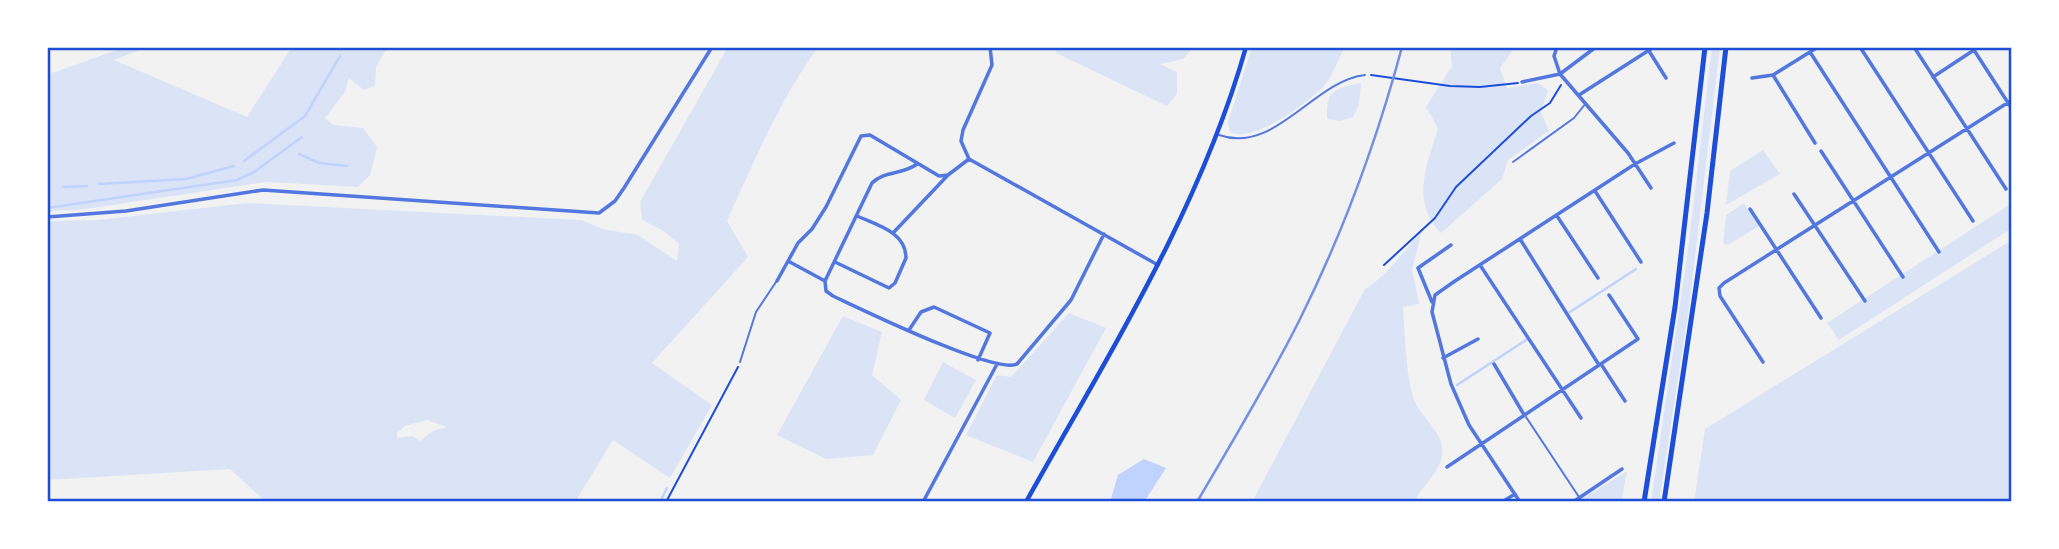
<svg xmlns="http://www.w3.org/2000/svg" width="2059" height="549" font-family="'Noto Sans',sans-serif">
<style>
.green{fill:#dbe4f7;fill-rule:evenodd}
.water{fill:#bfd3fe}
.lines{fill:none;stroke-linecap:round;stroke-linejoin:round}
.stream{stroke:#bfd3fe;stroke-width:2.5}
.path{stroke:#1d4ed8;stroke-width:2}
.service{stroke:#5277de;stroke-width:2}
.minor{stroke:#5277de;stroke-width:3.5}
.secondary{stroke:#1d4ed8;stroke-width:4.5}
.trunk{stroke:#1d4ed8;stroke-width:5}
.rail{stroke:#7290e2;stroke-width:2.5}
.neatline{fill:none;stroke:#1d4ed8;stroke-width:2.5}
</style>
<rect width="100%" height="100%" fill="#f2f2f2"/>
<path class="green" d="M125 47H148L114 60 247 117 292 47H388L376 67 375 86 364 90 349 78 345 92 325 118 333 125 363 128 377 147 370 175 358 187 266 182 79 210 47 211V75Z
M728 47H818C780 100 754 161 727 221L748 257 652 363 712 405 670 478 613 440 575 502H266L230 469 47 480V221L98 220 247 203 581 220 602 229 638 235 677 261 679 244 662 230 642 220 640 202ZM427 420 447 427 433 431 420 441 413 436 397 438V433L405 426Z
M1056 47H1194L1183 59 1160 64 1177 72V94L1167 106 1056 53Z
M1252 47H1345C1337 60 1332 80 1320 90 1303 105 1255 143 1230 132L1228 122Z
M1450 47H1515L1500 68 1507 88 1538 83 1548 90 1541 112 1549 131 1508 160 1502 179 1441 233C1410 201 1427 166 1438 128L1426 107 1452 66Z
M1712 47H1720L1689 307 1659 502H1651L1688 249Z
M1361 83 1359 105 1353 117 1340 121 1327 119C1326 90 1333 89 1361 83Z
M1763 150 1780 174 1726 205 1730 171Z
M1744 203 1759 226 1728 245 1723 243 1726 215Z
M2012 203V228L1839 340 1827 323Z
M1422 231 1412 269 1419 304 1403 307C1405 329 1406 386 1416 404 1424 420 1446 435 1442 456 1439 473 1422 486 1414 502H1252L1365 289C1387 276 1403 251 1422 231Z
M2012 240V502H1694L1705 429Z
M1069 313 1106 328 1033 462 966 435 997 375 1011 377Z
M843 316 882 332 872 375 901 400 873 455 826 459 777 435Z
M943 362 976 380 955 418 924 400Z
M1627 471 1621 502H1577Z"/>
<path class="water" d="M1144 459 1166 468 1144 502H1110L1118 475Z"/>
<g class="lines">
<path class="stream" d="M299 154 319 163 347 166
M244 161 305 116 340 56
M99 184 186 179 234 166
M63 187 87 186
M47 208 237 180 254 172 302 137
M1570 312 1636 269
M1457 385 1526 340
M660 502 667 488"/>
<path class="path" d="M1371 75 1450 86 1480 87 1518 83
M1384 265 1435 218 1456 187 1531 116 1550 103 1561 85
M666 502 738 367"/>
<path class="service" d="M1219 135C1275 155 1313 81 1365 75
M1513 162 1574 118 1586 103
M740 362 756 312 776 282
M1526 417 1579 497"/>
<path class="minor" d="M990 47 992 65 963 130 961 141 969 159 1158 265
M1557 47 1554 56 1560 74 1628 153 1651 188
M1860 47 1973 221
M1914 47 2006 189
M1972 47 2012 109
M1649 51 1666 78
M1810 52 1939 252
M1773 75 1815 143
M1933 77 1974 50
M1752 78 1773 75 1818 47
M1522 82 1560 74 1596 47
M1579 95 1654 47
M1821 151 1903 277
M1595 191 1641 262
M1794 194 1865 301
M1750 209 1821 318
M1557 216 1598 278
M47 217 126 211 263 190 599 213 615 201 624 188 712 47
M893 233 948 175 969 159
M1520 239 1599 365
M788 261 825 281
M835 262 889 288 895 283 906 258C906 232 877 225 857 216
M1480 265 1581 418
M777 281 798 243 812 229 826 207 861 136 870 135 939 176 948 175
M825 281 826 291 833 296C861 309 996 375 1017 364L1071 300 1104 234
M825 281 872 183C885 170 903 175 917 164
M1432 302 1418 268 1451 245
M909 330 921 312 934 307 990 333 978 360
M1443 358 1478 339
M1763 362 1720 296 1719 288 1724 283 2012 100
M1494 364 1523 413
M1601 364 1625 401
M1447 467 1638 339 1609 295
M923 502 996 366
M1502 502 1515 494
M1520 502 1469 425 1451 384 1432 312 1435 295 1455 281 1635 164 1674 143
M1573 502 1622 469"/>
<path class="secondary" d="M1026 502C1108 355 1200 210 1246 47"/>
<path class="trunk" d="M1644 502 1675 307 1705 47
M1664 502 1707 213 1726 47"/>
<path class="rail" d="M1197 502C1232 442 1268 383 1299 321 1342 235 1377 140 1402 47"/>
</g>
<rect width="2059" height="549" fill="none" stroke="#ffffff" stroke-width="98"/>
<rect x="49" y="49" width="1961" height="451" class="neatline"/>
</svg>
